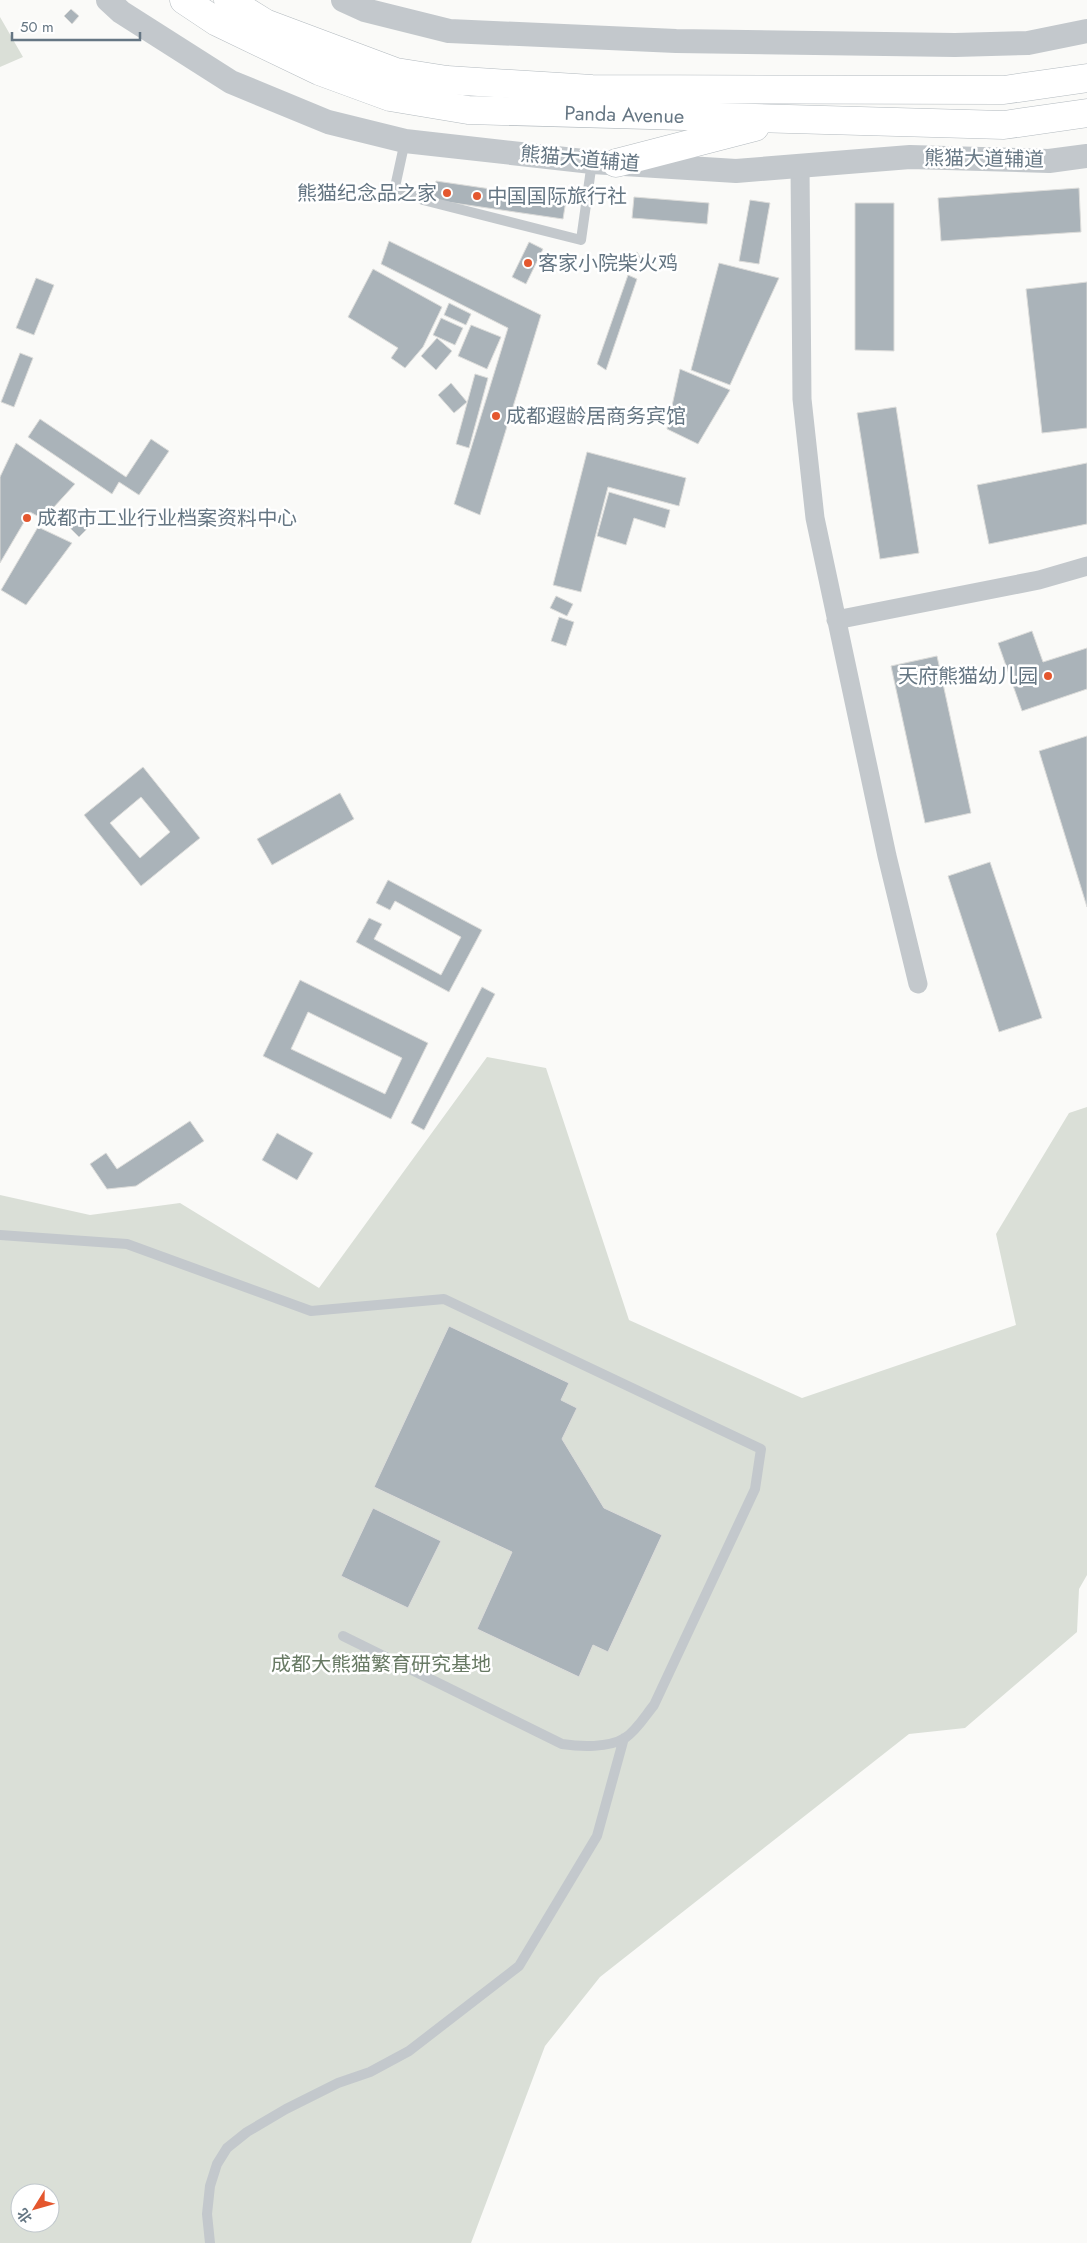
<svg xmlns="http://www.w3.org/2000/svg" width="1087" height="2243" font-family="Jost,'Noto Sans SC',sans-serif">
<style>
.green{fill:#dadfd7;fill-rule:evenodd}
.building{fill:#aab3b9;stroke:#dcdcda;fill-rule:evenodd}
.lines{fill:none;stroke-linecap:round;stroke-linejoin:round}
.secondary-casing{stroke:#b3babf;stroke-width:29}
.service{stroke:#c3c8cc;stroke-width:10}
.minor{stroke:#c3c8cc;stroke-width:19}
.tertiary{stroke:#c3c8cc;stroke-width:24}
.secondary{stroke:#fff;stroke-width:28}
.poi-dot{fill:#e4572e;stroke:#fff;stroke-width:2}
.labels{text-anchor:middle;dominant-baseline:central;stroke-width:5;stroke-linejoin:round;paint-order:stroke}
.street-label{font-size:20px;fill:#657683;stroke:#fff}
.poi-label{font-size:20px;fill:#657683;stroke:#fff;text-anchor:start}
.park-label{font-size:20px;fill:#687a64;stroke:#fff}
</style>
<rect width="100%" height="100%" fill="#fafaf8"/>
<path class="green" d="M0 17 23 57 0 67Z
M487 1057 546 1068 629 1320 802 1398 1016 1325 996 1234 1069 1113 1087 1107V1575L1079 1589 1077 1632 965 1728 909 1734 600 1977 545 2046 471 2243H0V1195L90 1215 180 1203 319 1288ZM20 2193H50V2223H20Z"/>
<path class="building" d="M71 9 79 16 72 24 64 16Z
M436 181 566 200 563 219 433 200Z
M1079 188 1081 232 941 241 938 198Z
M634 197 709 203 707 224 632 218Z
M750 200 770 203 759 264 739 261Z
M855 203H894V351L855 350Z
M389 241 541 315 480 515 454 504 508 328 381 264Z
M529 242 543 249 526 284 512 277Z
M637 252 642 260 628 269 623 261Z
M719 263 779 278 730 385 691 370Z
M373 269 442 307 423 347 405 368 391 358 398 348 348 317Z
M628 275 637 279 606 370 597 364Z
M36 278 54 285 34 335 16 328Z
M1087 282V428L1042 433 1026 289Z
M449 303 471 314 466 325 444 315Z
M441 318 463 328 455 345 433 335Z
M471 325 501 337 487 369 458 356Z
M437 338 452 351 436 370 421 356Z
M20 353 33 358 14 407 1 402Z
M680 369 730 390 698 444 667 429Z
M475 374 488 378 469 448 456 444Z
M451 383 467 402 454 413 438 395Z
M896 407 919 553 880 559 857 413Z
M40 419 126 477 151 439 169 451 139 495 119 482 112 494 28 437Z
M16 443 75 484 43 519 30 512 0 563V477Z
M587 452 686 478 679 506 608 487 581 592 553 585Z
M1087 463V524L989 544 977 485Z
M609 492 670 510 665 528 634 518 626 545 597 536Z
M69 507 89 527 79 537 59 517Z
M38 527 72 543 26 605 1 590Z
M556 596 573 604 567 616 550 608Z
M559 617 574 622 566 646 551 641Z
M1032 631 1043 662 1087 648V689L1022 711 998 643Z
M937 656 971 813 925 823 891 666Z
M1087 736V907L1039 751Z
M143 767 200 838 141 886 84 815ZM141 797 170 832 140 858 110 823Z
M340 793 354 819 272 865 257 839Z
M990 862 1042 1018 999 1032 948 876Z
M388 880 482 930 449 992 356 942 369 918 382 924 374 939 441 975 461 937 395 901 390 910 376 903Z
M300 980 428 1043 391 1119 263 1056ZM308 1012 402 1058 385 1094 291 1049Z
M482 987 495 994 424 1130 411 1123Z
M190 1121 204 1141 136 1186 107 1189 90 1164 106 1153 117 1169Z
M277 1133 313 1153 297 1180 262 1160Z
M449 1326 569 1383 561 1400 577 1408 562 1439 604 1508 662 1535 608 1652 593 1645 579 1677 477 1629 512 1552 374 1487Z
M373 1508 441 1541 408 1608 341 1576Z"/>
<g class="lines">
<defs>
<g id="secondary">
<path id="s1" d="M184 0 217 22 319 71 390 97 468 110 1004 125 1087 113"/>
<path d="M228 0 265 23 396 72 447 80 592 89 1004 90 1087 78"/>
<path d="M616 163 755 127"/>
</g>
</defs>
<use href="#secondary" class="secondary-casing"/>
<path class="service" d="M405 141 395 187 423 200 581 240 592 162
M0 1235 127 1244 311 1311 444 1299 761 1449 755 1489 654 1705C645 1716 637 1730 625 1738 608 1748 581 1747 562 1744L343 1636
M210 2243 207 2214 210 2186 217 2164 227 2148 247 2132 286 2109 338 2083 370 2072 409 2051 519 1966 597 1836 624 1738"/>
<path class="minor" d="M800 166 802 399 815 518 887 856 918 984
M836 620 1039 580 1087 566"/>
<path class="tertiary" d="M108 0 121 12 231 82 328 122 405 141 592 162 736 171 910 157 1049 161 1087 156
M343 0 365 10 449 31 676 41 955 45 1028 43 1087 31"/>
<use href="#secondary" class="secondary"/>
</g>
<g class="poi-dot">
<circle cx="447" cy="193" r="5"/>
<circle cx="477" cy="196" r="5"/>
<circle cx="528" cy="263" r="5"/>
<circle cx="496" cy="416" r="5"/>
<circle cx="27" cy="518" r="5"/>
<circle cx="1048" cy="676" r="5"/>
</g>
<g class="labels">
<g class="street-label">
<text stroke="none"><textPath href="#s1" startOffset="464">Panda Avenue</textPath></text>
<text transform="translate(580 159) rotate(5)">熊猫大道辅道</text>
<text transform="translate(984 159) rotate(1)">熊猫大道辅道</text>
</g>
<g class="poi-label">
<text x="437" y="193" text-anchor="end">熊猫纪念品之家</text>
<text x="487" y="196">中国国际旅行社</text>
<text x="538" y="263">客家小院柴火鸡</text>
<text x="506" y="416">成都遐龄居商务宾馆</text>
<text x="37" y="518">成都市工业行业档案资料中心</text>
<text x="1038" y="676" text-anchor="end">天府熊猫幼儿园</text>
</g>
<g class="park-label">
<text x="381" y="1664">成都大熊猫繁育研究基地</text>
</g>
</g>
<g transform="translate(35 2208) rotate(233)"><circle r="24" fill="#ffffff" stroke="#c1c8cd"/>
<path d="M0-4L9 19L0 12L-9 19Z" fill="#e4572e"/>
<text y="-8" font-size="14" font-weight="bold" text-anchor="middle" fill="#657683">北</text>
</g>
<path d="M12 32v8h128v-8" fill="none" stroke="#657683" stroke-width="2.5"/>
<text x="20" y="32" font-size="15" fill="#657683" stroke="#ffffff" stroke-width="4" paint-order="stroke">50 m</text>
</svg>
